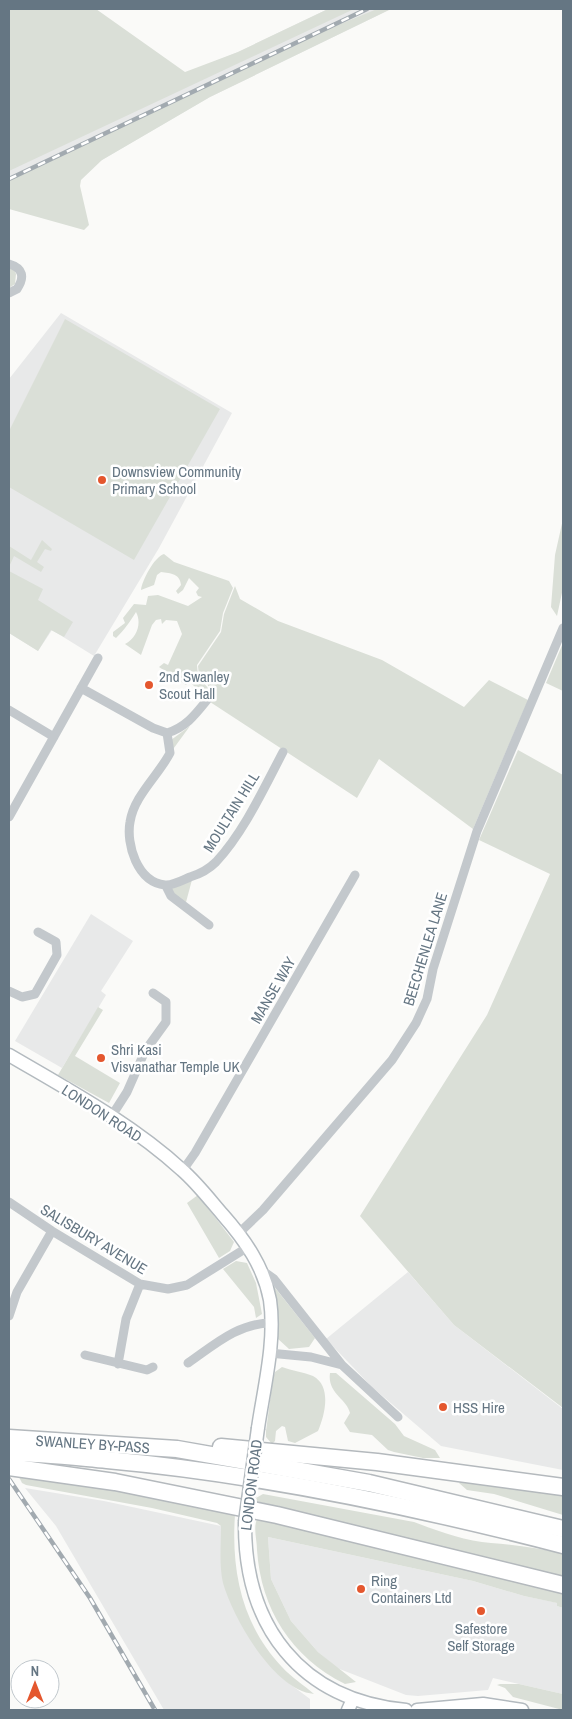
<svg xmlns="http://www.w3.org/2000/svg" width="572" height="1719" font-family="'Archivo Narrow',sans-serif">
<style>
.built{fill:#e8e9e9}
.green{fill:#dadfd7}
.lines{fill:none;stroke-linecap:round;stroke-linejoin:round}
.secondary-casing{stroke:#b3babf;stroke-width:15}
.highway-casing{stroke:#b4b9bd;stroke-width:19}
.street{stroke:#c3c8cc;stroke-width:9}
.secondary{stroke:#fff;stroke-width:12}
.highway{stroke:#fff;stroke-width:16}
.rail-casing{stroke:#a2aab0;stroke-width:4.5}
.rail{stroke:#fff;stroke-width:2.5;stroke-dasharray:8;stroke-linecap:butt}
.secondary-bridge-casing{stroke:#b3babf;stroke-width:15;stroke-linecap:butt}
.secondary-bridge{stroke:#fff;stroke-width:12}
.poi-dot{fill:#e4572e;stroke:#fff;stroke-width:2}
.labels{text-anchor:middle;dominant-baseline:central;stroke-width:5;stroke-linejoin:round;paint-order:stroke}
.poi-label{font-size:15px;fill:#657683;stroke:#fff;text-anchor:start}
.street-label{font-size:15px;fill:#657683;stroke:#fff}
</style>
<rect width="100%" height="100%" fill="#fafaf8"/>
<path class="built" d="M328 9H391L210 97 102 160 9 208V146L238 52Z
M61 313 232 413 159 548 94 656 52 630 38 651 9 633V379Z
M91 914 133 941 101 991 106 995 62 1068 15 1041Z
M408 1272 454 1325 563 1409V1470L441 1446 372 1387 326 1339Z
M25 1488 104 1501 221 1526 223 1581 286 1681 310 1699V1710H164L56 1526Z
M268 1537 473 1581 524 1596 558 1603 557 1606 563 1608V1694L493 1678 488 1690 418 1696 406 1695 337 1668 318 1652 291 1621 271 1579Z"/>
<path class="green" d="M9 9H96L185 72 238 52 328 9H354L9 171Z
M377 9H391L210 97 102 160 81 180 80 186 89 225 84 230 9 209V181L302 40Z
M9 268 14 269 16 274 15 284 9 288Z
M65 319 220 409 134 560 9 487V431Z
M563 519V588L557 616 551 607 555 555Z
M42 540 52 549 51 551 45 549 37 562 44 567 41 572 14 556 9 567V546L31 560Z
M164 554 174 562 229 581 233 588 223 613 220 631 197 665 198 676 208 688V685L199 675 198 666 221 632 224 614 235 586 240 599 278 621 382 660 464 707 489 680 528 700 473 829 379 759 357 798 207 700V695L204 697 194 691 195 687 190 682 186 685 159 667 164 663 168 665 182 634 177 621 166 620 162 624 161 619 156 620 152 625 141 655 125 644C137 638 142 623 136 612 129 623 125 629 116 638L113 636V632L125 623 123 618 134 604 146 605 148 596 158 595 188 606 202 597 198 596 196 592 199 588 189 578 183 590 178 594 176 591 181 585C180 574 171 573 161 572L157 575 154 585 141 590C142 581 154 557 164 554Z
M9 571 43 589 38 600 73 622 64 637 51 630 38 651 9 633Z
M563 643V691L546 683Z
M190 726 171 752V740Z
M518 750 563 775V1408L454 1325 360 1216 487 1015 550 874 479 840Z
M193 876 185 906 166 886Z
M98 1007 103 1010 75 1056 120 1083 109 1103 58 1075Z
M198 1195 234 1242 230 1251 219 1258 187 1203Z
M236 1261 247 1263 256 1283 262 1314 256 1318 254 1307 223 1269Z
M272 1284 315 1338 309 1347 289 1349 277 1338Z
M282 1367C292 1371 304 1372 313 1376 332 1386 325 1415 318 1431L295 1443 288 1441 285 1427 282 1426 276 1431 275 1441 272 1444 266 1437V1431L273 1378 275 1372Z
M330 1373H336L395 1424 404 1436 435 1450 440 1458H423L394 1452 388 1450 372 1435 350 1432 344 1423 350 1413C347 1399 327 1393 330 1373Z
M26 1473 233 1512 235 1515C231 1571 242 1625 282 1667 292 1678 304 1685 314 1694 274 1691 233 1618 223 1583 219 1566 221 1544 221 1526L217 1523 152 1508 26 1485 22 1483 18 1475Z
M461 1481 563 1495V1515L494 1494 467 1490 459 1483Z
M263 1494 414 1522C438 1531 465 1541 491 1543 516 1545 539 1548 563 1554V1577L256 1501V1498Z
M257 1519H266L563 1592V1608L557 1606V1603L524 1596 473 1581 268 1537 271 1579 291 1621 318 1652 356 1682 345 1684C291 1657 261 1609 257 1550 257 1540 253 1528 257 1519Z
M500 1684H519L563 1694V1710L513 1697 505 1688 497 1685Z"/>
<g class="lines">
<defs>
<path id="secondary" d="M9 1055C67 1089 132 1124 182 1170 197 1183 210 1200 223 1215 245 1240 264 1267 270 1300 276 1341 264 1387 258 1428
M245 1522C244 1626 300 1700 406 1710
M348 1710 353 1699
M417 1710 483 1704 522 1710"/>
<g id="highway">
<path id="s1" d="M9 1438 177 1449 369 1483 563 1529"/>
<path d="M221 1447 377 1462 563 1487"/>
<path d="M9 1453C41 1453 74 1457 107 1460 261 1474 413 1506 563 1545"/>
<path d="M9 1467 115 1482 277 1515 563 1585"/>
</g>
</defs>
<use href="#secondary" class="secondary-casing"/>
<use href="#highway" class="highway-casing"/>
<path class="street" d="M9 264C23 268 25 277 17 289L9 293
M81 688 153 728 167 733 170 753C158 776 134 796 130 822 126 844 137 882 165 885 172 886 183 880 190 877 200 874 208 870 216 862 244 832 264 788 283 752
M9 710 54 737
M167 733C186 727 195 715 207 700
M9 817 98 658
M166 886 171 896 209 925
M9 991 22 997 35 994 57 955 56 942 38 932
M111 1117 127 1092 145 1051 166 1022V1002L153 993
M183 1170 195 1153 355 875
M9 1202 52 1231 140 1284 168 1289 187 1285 248 1247
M239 1233 263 1210 392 1060 416 1023 427 999 433 969 477 831 563 628
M262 1273 267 1274 274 1279 342 1365 398 1417
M9 1316 17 1292 52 1231
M269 1353 311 1357 342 1365
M85 1355 147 1370 153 1367
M188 1363C214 1345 238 1323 271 1323
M118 1364 126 1319 140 1284"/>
<use href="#secondary" class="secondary"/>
<use href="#highway" class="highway"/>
<defs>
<path id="rail" d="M9 179 367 9
M9 1479 90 1598 155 1710"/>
</defs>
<use href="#rail" class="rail-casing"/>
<use href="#rail" class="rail"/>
<defs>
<path id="secondary-bridge" d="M245 1522 258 1428"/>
</defs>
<use href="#secondary-bridge" class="secondary-bridge-casing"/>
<use href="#secondary-bridge" class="secondary-bridge"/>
</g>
<g class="poi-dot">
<circle cx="102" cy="480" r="5"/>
<circle cx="149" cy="685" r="5"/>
<circle cx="101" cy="1058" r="5"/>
<circle cx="443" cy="1407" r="5"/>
<circle cx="361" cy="1589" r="5"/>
<circle cx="481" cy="1611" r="5"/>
</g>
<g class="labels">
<g class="poi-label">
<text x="112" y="471">Downsview Community<tspan x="112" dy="17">Primary School</tspan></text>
<text x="159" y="676">2nd Swanley<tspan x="159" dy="17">Scout Hall</tspan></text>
<text x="111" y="1049">Shri Kasi<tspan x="111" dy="17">Visvanathar Temple UK</tspan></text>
<text x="453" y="1407">HSS Hire</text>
<text x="371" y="1580">Ring<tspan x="371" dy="17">Containers Ltd</tspan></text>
<text x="481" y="1628" text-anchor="middle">Safestore<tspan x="481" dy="17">Self Storage</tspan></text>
</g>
<g class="street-label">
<text transform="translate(231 812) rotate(-58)">MOULTAIN HILL</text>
<text transform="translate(425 949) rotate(-73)">BEECHENLEA LANE</text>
<text transform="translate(273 990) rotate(-60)">MANSE WAY</text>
<text transform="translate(102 1113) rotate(33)">LONDON ROAD</text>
<text transform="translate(94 1239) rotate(31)">SALISBURY AVENUE</text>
<text stroke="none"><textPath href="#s1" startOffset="84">SWANLEY BY-PASS</textPath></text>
<text transform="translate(251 1485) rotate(-83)">LONDON ROAD</text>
</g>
</g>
<rect width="572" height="1719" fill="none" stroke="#657683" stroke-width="20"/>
<g transform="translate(35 1684)"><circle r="24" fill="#ffffff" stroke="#c1c8cd"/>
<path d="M0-4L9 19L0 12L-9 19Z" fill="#e4572e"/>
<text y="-8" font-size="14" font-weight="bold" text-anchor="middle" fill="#657683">N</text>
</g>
</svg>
